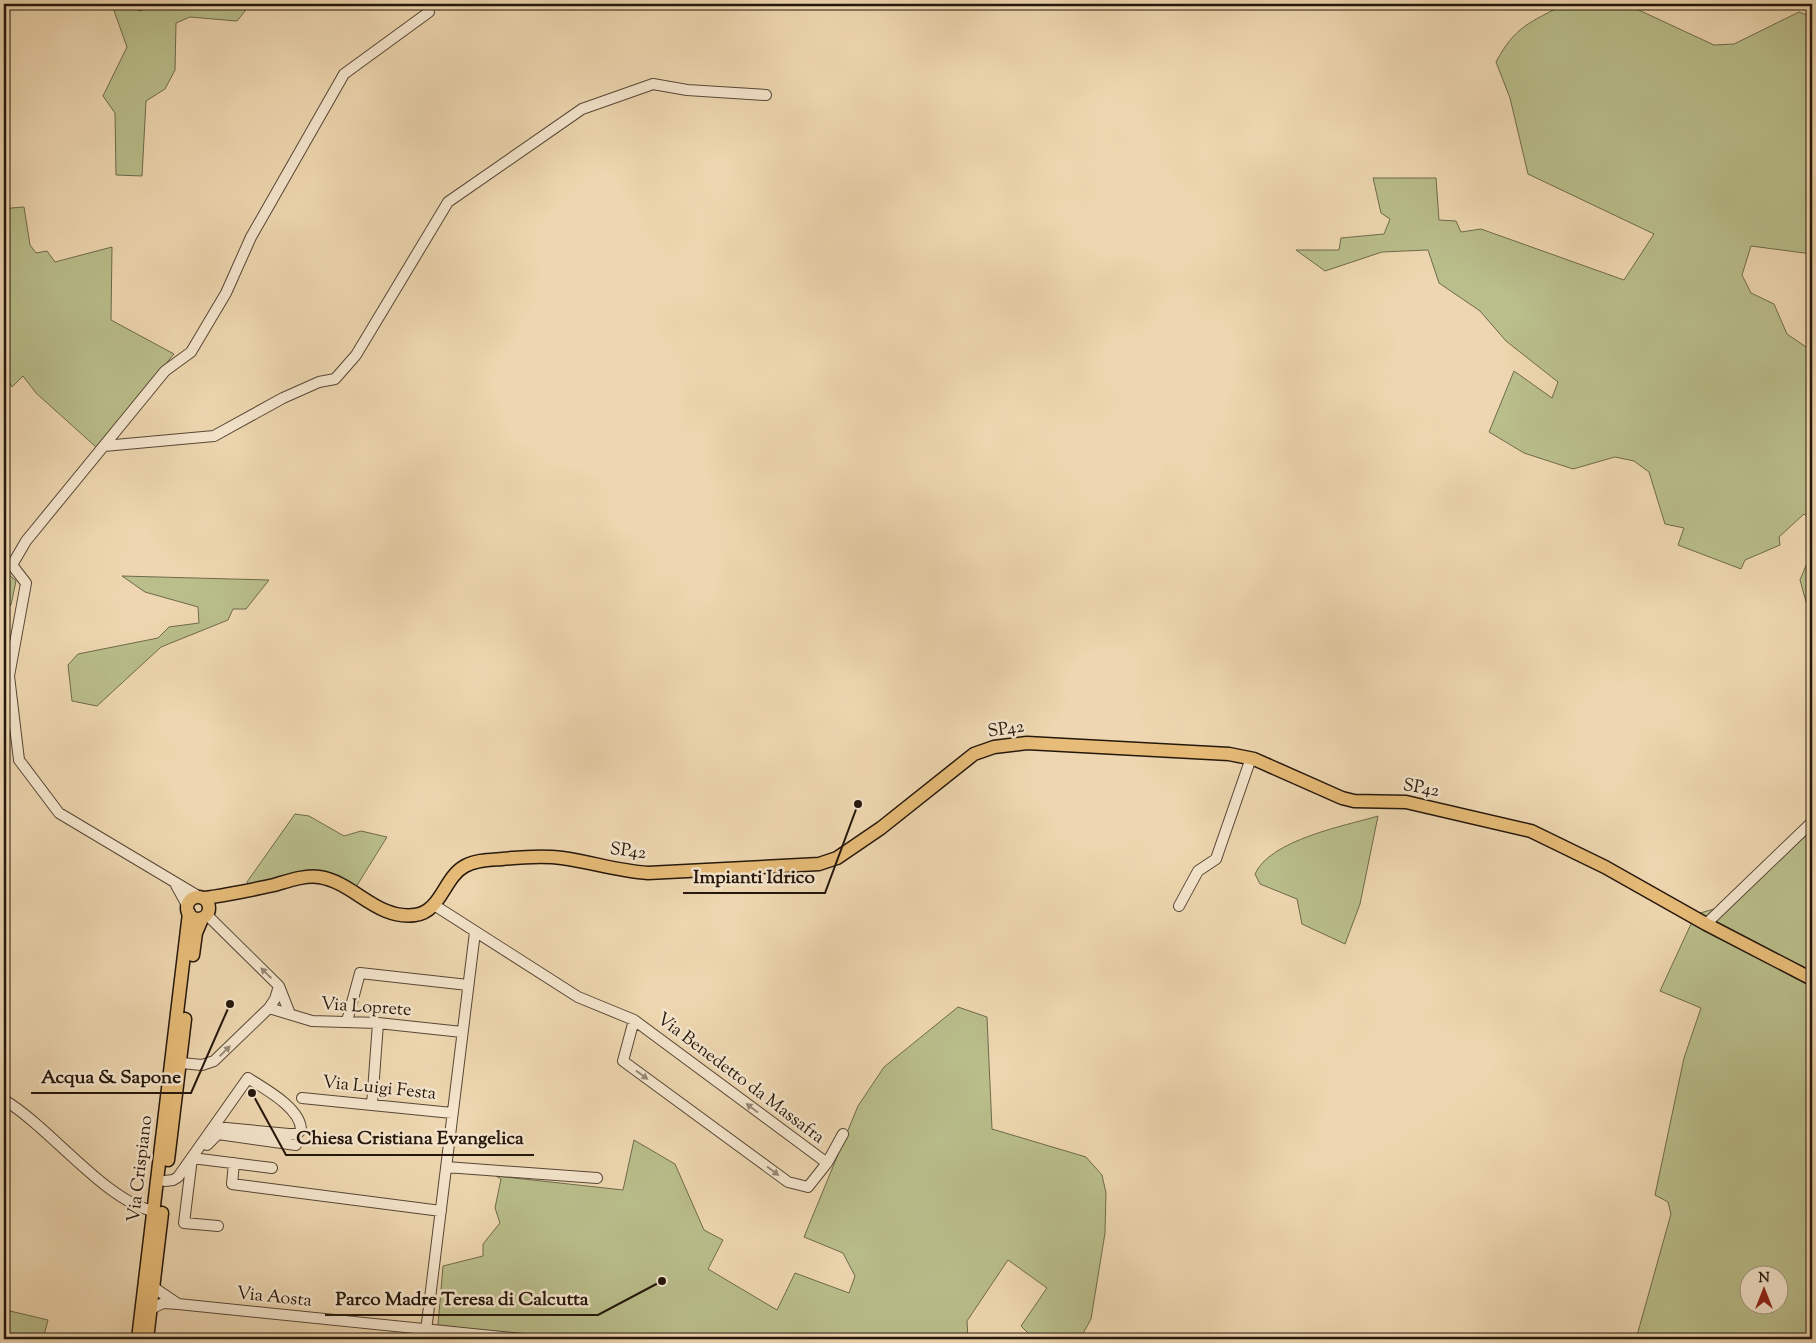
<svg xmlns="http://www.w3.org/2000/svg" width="1816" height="1343" font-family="'Sorts Mill Goudy',serif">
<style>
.green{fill:#b9be8b;stroke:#6f6a4c;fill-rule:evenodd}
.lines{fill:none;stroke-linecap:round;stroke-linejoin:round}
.minor-casing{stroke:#574735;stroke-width:12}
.major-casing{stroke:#25170c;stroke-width:15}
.minor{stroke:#f4e5cc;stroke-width:10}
.major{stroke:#e7bc78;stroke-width:12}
.oneway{fill:#978876}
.labels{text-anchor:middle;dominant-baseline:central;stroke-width:5;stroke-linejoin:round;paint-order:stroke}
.street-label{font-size:18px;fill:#25170c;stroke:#f4e5cc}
.leader{fill:none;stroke:#25170c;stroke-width:2}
.callout-dot{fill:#25170c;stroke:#f4e5cc;stroke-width:2}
.callout-label{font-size:19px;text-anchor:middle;font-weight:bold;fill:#25170c;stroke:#f4e5cc;stroke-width:5;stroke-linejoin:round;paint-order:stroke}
</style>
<rect width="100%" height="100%" fill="#eed7b0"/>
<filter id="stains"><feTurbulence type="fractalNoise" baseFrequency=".004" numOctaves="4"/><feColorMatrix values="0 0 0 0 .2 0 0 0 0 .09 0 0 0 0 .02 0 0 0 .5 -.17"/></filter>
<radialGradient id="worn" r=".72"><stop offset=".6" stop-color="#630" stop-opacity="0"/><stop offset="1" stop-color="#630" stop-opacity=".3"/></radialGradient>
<path class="green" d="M116 4 141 11 146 4H243L245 11 237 21 190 17 176 23 175 70 165 89 146 101 142 176 116 175 115 113 103 96 127 47 113 8Z
M1565 4 1630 6 1714 45 1734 44 1799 12 1812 17V254L1751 246 1742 275 1751 293 1774 304 1787 334 1812 351V521L1804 514 1779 537 1780 545 1745 560 1741 569 1678 545 1684 528 1665 524 1649 472 1634 461 1615 457 1573 469 1524 453 1489 432 1514 371 1552 398 1558 382 1506 341 1480 311 1439 283 1428 250 1382 252 1325 271 1296 250H1339L1341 238 1384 234 1390 219 1381 213 1373 178H1436L1439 220 1456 221 1461 232 1481 229 1624 280 1654 234 1528 174 1510 98 1496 62C1515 26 1531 22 1565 4Z
M24 207 30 245 36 253 47 251 55 262 112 247 111 320 174 354 96 447 36 393 23 376 12 387 4 373V229L8 230 5 215 11 208Z
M1812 551V611L1808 609 1800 580Z
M4 570 16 581 11 605 4 610Z
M122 576 269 580 246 609H233L228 620 161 647 97 706 72 701 68 665 78 654 158 638 169 627 199 623 198 607 145 592Z
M295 814 309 816 344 836 361 831 387 837 356 887 321 871 249 886 247 882Z
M1378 816 1360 904 1345 944 1302 924 1297 899 1260 884 1255 874C1270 840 1344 826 1378 816Z
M1812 821V975L1700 913 1714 909Z
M1688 917 1812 983V1339H1636L1671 1214 1668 1202 1655 1195 1684 1058 1701 1008 1660 991 1691 924ZM1748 1276H1778V1306H1748Z
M958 1007 987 1017 992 1129 1086 1157 1102 1175 1106 1193 1105 1233 1091 1319 1080 1339H1024L1028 1333 1021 1326 1047 1288 1008 1260 967 1321 968 1339H552L438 1325 443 1266 483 1256V1244L500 1223 495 1208 501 1179 496 1176 623 1190 634 1140 675 1164 704 1230 723 1240 708 1269 777 1310 795 1273 849 1293 855 1276 843 1253 804 1237 858 1106 884 1067Z
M10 1311 48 1320 43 1339H31L5 1333Z"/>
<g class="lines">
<defs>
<path id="minor" d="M104 446 214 436 283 398 319 382 335 379 356 355 448 202 582 109 653 84 687 90 766 95
M4 562 12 565 26 583 9 676 19 760 59 813 198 896
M12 565 26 541 165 371 191 352 226 293 251 237 344 74 429 12
M176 885 187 905
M434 905 578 997 634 1020 827 1163 808 1187 788 1182 623 1061 634 1020
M1179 906 1198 871 1216 859 1251 758
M207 915 279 986 290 1014
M1706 924 1812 822
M269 1008 312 1021 378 1023 462 1032
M347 1021 360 973 468 985
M181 1063 202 1065 214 1061 269 1008 275 999 279 986
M302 1098 452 1113
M4 1100C50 1127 105 1201 153 1211
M372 1105 378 1023
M207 1145 218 1134 296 1145
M234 1163 232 1184 441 1211
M827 1163 843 1134
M446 1167 597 1178
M165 1181 173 1180 178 1177 248 1078C265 1089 301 1108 301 1130L297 1134H289L215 1127
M218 1226 184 1223 192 1158 272 1168
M153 1287 178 1304
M151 1309 163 1303 178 1304 523 1339
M425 1339 475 932"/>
<path id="major" d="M187 908a11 11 0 1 1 22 0a11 11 0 1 1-22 0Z
M204 898C228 895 251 890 274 885 288 881 304 875 319 877 354 882 376 920 415 915 441 912 444 877 465 866 476 860 489 860 502 859 521 857 542 855 562 858 591 862 618 871 648 873L819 864 837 858 881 828 974 754 994 747 1027 743 1229 754 1254 759 1342 798 1354 801 1406 802 1531 831 1605 867 1706 924 1812 979
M193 955 196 933 202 919
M168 1160 185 1019
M138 1339 189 913
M147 1339 162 1213"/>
</defs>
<use href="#minor" class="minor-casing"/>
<use href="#major" class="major-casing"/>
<use href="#minor" class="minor"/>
<use href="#major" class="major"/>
</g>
<defs><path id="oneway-solid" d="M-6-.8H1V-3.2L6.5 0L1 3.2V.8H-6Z" transform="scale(1.25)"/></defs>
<g class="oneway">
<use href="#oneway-solid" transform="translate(266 973) rotate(-136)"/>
<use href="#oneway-solid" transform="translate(225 1051) rotate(-44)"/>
<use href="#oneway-solid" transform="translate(642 1075) rotate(36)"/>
<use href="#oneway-solid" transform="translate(752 1108) rotate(-143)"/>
<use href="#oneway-solid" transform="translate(773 1171) rotate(37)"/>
</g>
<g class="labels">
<g class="street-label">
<text transform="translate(1006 730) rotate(-9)">SP42</text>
<text transform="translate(1421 789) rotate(10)">SP42</text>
<text transform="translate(628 852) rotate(7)">SP42</text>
<text transform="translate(366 1008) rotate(4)">Via Loprete</text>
<text transform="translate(740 1079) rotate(37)">Via Benedetto da Massafra</text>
<text transform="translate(379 1089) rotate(6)">Via Luigi Festa</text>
<text transform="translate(141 1169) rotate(-83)">Via Crispiano</text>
<text transform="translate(274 1298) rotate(6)">Via Aosta</text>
</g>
</g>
<path class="leader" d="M858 804L825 893H683M230 1004L191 1093H31M252 1093L286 1155H534M662 1281L598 1315H325"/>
<g class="callout-dot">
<circle cx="858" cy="804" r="5"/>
<circle cx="230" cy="1004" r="5"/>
<circle cx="252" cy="1093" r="5"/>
<circle cx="662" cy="1281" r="5"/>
</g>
<g class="callout-label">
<text x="754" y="883">Impianti Idrico</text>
<text x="111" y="1083">Acqua &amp; Sapone</text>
<text x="410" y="1144">Chiesa Cristiana Evangelica</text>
<text x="462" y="1305">Parco Madre Teresa di Calcutta</text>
</g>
<rect width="1816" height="1343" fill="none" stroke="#eed7b0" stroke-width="20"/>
<rect x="5" y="5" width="1806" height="1333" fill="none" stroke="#25170c" stroke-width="2.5"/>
<rect x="10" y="10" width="1796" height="1323" fill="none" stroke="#25170c"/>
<g transform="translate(1764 1290)"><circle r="24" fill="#f4e5cc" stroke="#a1937f"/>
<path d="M0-4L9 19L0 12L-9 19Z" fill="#8f2418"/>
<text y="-8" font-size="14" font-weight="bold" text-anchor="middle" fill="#25170c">N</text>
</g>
<rect width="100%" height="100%" filter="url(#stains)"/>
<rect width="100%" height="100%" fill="url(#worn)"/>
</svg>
